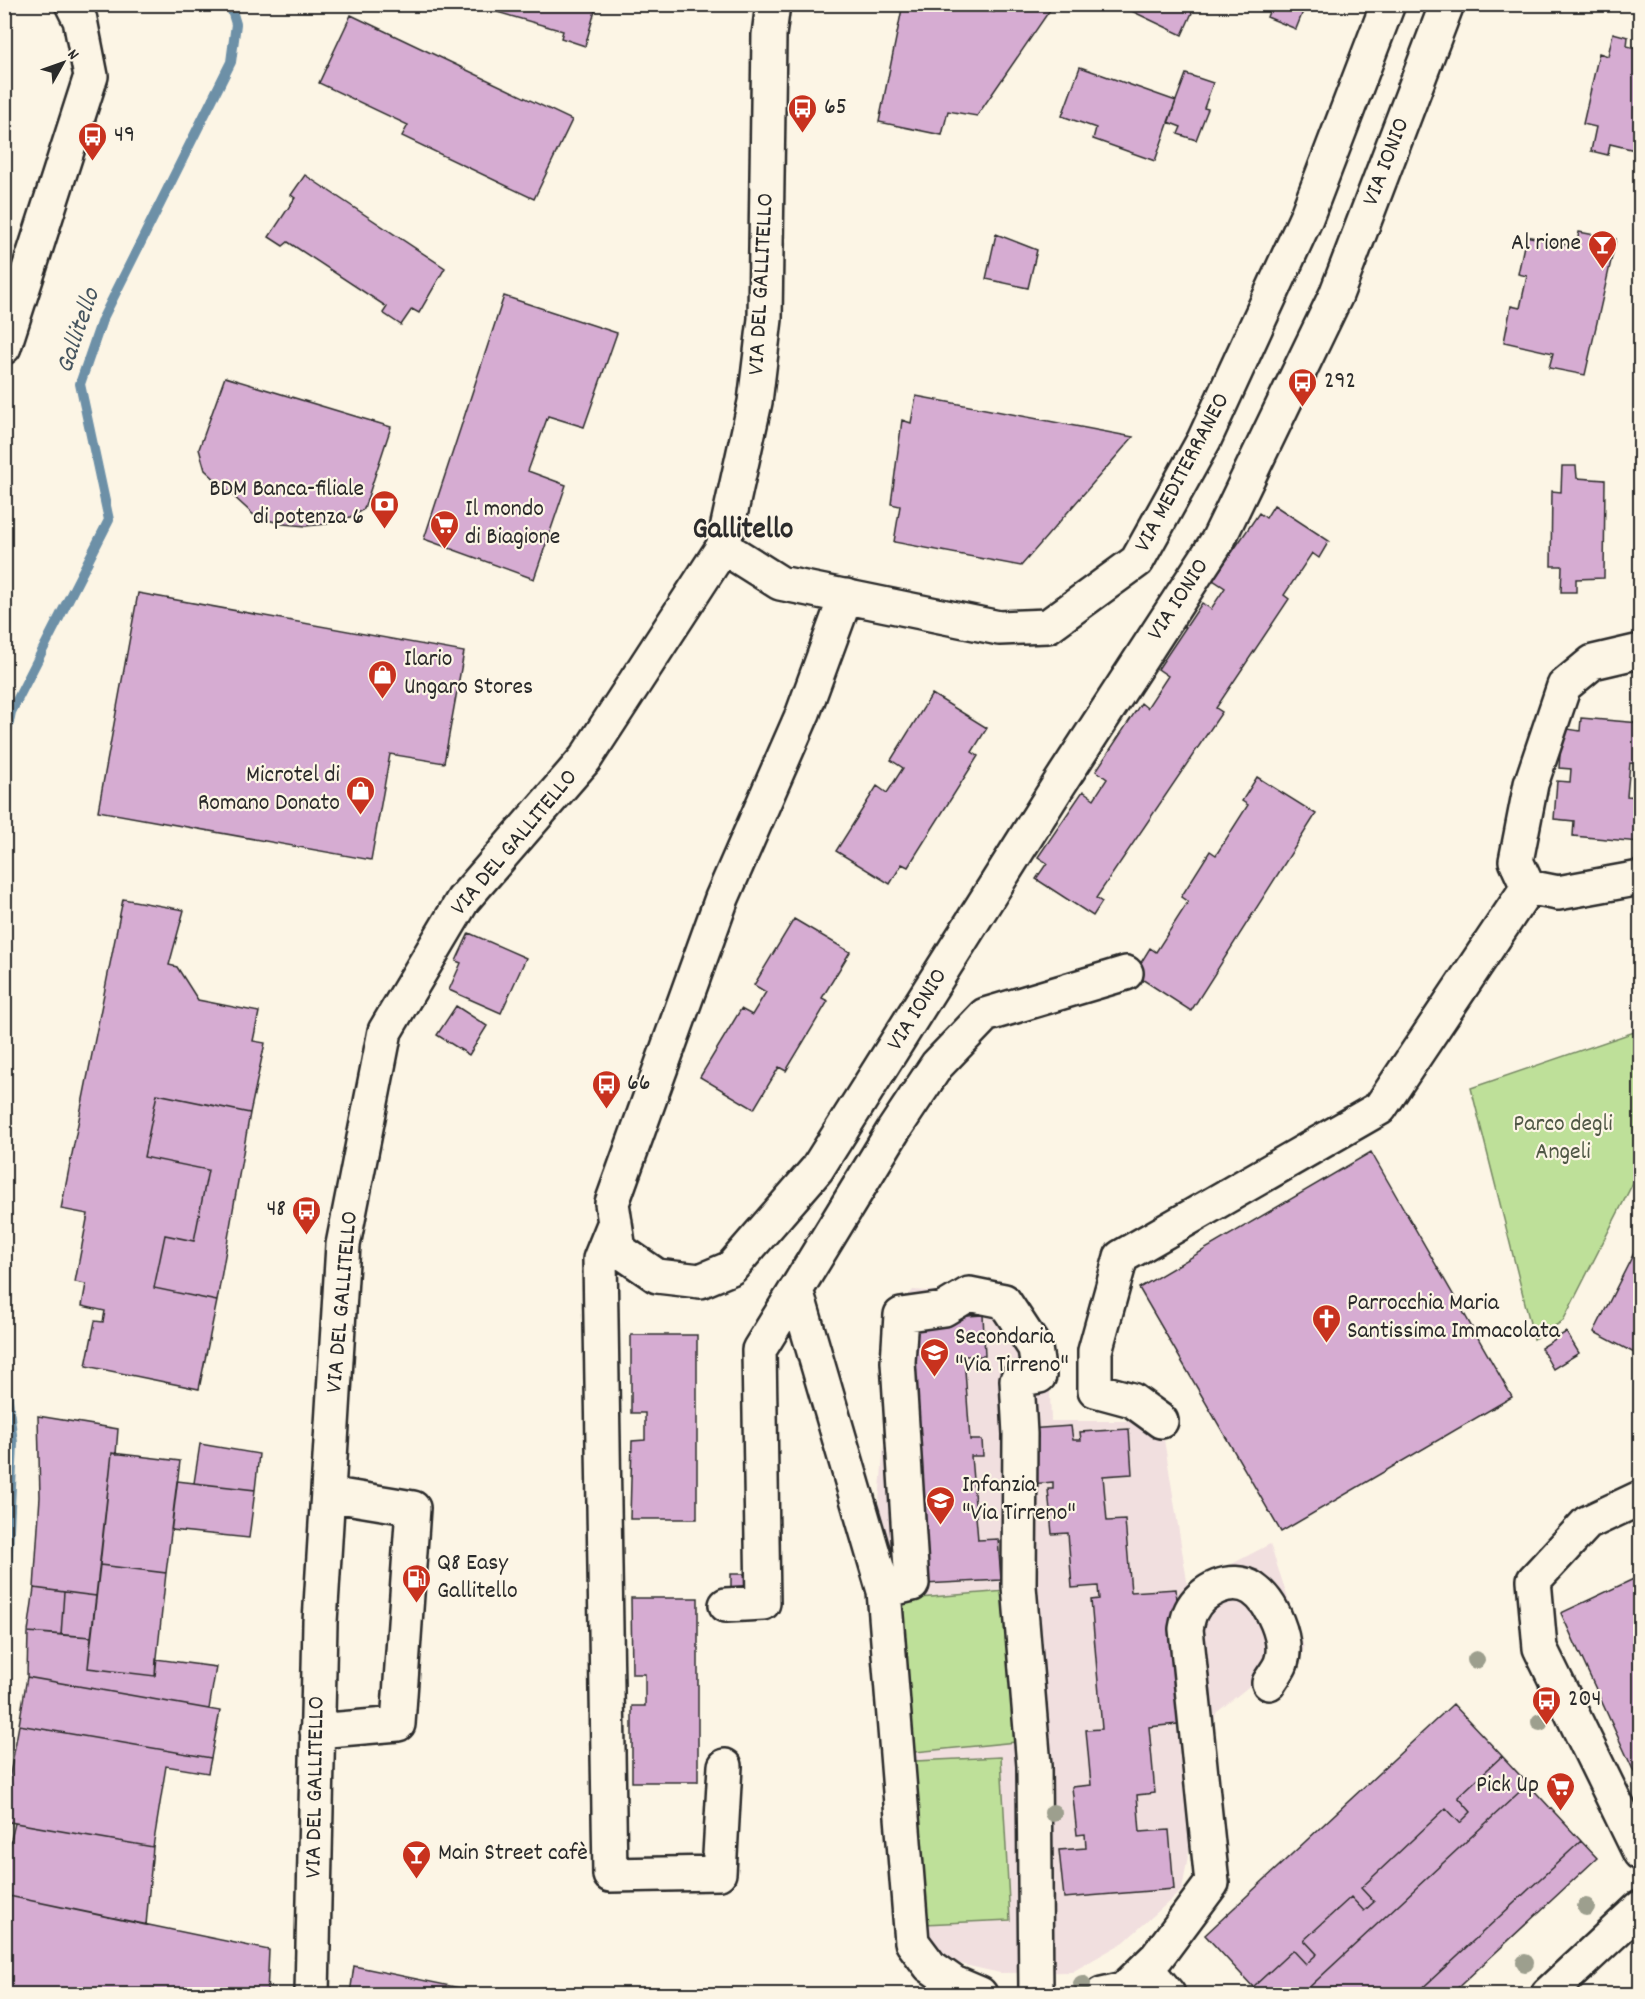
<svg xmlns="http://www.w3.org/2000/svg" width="1645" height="1999" font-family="Dekko,sans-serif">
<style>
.built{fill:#f1dfdf}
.green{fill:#bee099;stroke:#748662;stroke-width:1.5}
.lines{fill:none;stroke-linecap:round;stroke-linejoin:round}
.stream{stroke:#6d90a7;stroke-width:10}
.building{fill:#d6acd2;stroke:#2b2b2b;stroke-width:1.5}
.minor-casing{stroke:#2b2b2b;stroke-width:38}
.minor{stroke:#fcf5e5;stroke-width:33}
.tree{fill:#9d9f8e}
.labels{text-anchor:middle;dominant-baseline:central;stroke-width:4.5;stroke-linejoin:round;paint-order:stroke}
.poi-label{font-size:24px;fill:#2b2b2b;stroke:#fcf5e5;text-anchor:start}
.street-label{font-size:24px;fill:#2b2b2b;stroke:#fcf5e5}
.park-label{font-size:24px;fill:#505846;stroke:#fcf5e5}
.water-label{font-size:26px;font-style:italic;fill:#46555f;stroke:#fcf5e5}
.district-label{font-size:30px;font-weight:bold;fill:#2b2b2b;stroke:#fcf5e5}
</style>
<rect width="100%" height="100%" fill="#fcf5e5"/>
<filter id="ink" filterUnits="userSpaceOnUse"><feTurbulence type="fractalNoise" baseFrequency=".0167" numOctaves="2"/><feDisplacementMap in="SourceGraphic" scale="12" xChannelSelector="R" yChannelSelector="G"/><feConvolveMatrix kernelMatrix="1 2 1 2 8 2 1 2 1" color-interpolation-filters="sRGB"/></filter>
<g filter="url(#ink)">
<path class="built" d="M913 1290 1012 1297 1014 1346 1048 1339 1051 1421H1161L1188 1587 1270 1544 1304 1647 1297 1675 1278 1693 1263 1675 1216 1713 1197 1803 1182 1890 1124 1942 1072 1972 1000 1973 960 1964 919 1936 896 1903 888 1859 870 1602 896 1309Z"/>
<path class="green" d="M1640 1030V1169L1563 1321 1534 1339 1471 1088Z
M1006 1591 1016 1742 905 1753 894 1600Z
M1001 1757 1010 1920 924 1924 915 1761Z"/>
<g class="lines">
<path class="stream" d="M4 746 11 712 109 520 80 384 102 320 231 62 236 24 230 4
M4 1365 13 1443 4 1638"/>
</g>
<path class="building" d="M484 4H597L585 46 561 38 563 31 483 8Z
M903 4H961L994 12 995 4H1054L977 116 948 111 942 135 879 122Z
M1117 4H1196L1182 35Z
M1272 4H1306L1296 29 1267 17Z
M351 15 572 120 534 199 402 136 408 125 319 83Z
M1613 33 1628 37 1627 46 1640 49V126L1635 150 1610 144 1608 155 1591 151 1596 127 1583 124 1599 53 1608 56Z
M1080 67 1176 101 1155 161 1093 139 1096 128 1062 116Z
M1186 74 1213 83 1204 108 1208 109 1196 140 1178 134 1181 127 1168 122Z
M305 175 445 268 419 313 412 309 401 325 383 313 387 307 288 242 283 246 269 237 295 198 291 195Z
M1579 232 1616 239 1585 375 1549 368 1553 353 1504 342 1511 306 1520 308 1527 276 1518 274 1526 236 1576 247Z
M996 234 1037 250 1028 288 986 279Z
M504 296 617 333 584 427 548 416 528 471 566 485 534 579 424 539Z
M225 377 391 427 364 509 350 517 327 524 306 526 283 524 256 517 205 470 199 449Z
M916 396 1133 437 1021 566 894 542 900 506 891 504 902 420 911 423Z
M1562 466H1576L1577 478 1605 480 1604 578 1576 579V592H1561L1562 566H1551L1552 491 1561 492Z
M1274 505 1329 541 1319 558 1312 553 1284 595 1289 599 1216 708 1222 712 1096 898 1102 902 1093 916 1036 879 1047 863 1038 857 1083 791 1094 799 1107 779 1096 771 1141 703 1147 708 1168 676 1158 669 1202 603 1211 609 1225 588 1213 580 1259 513 1266 518Z
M138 593 464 652 444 763 390 754 371 860 98 811Z
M932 694 987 728 972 752 978 756 908 867 902 864 890 884 836 851 877 786 887 793 903 768 891 760Z
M1581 718 1640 723V764L1630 763 1627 796 1640 797V842L1573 836 1574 821 1554 819 1557 781 1570 782 1571 769 1559 768 1562 728 1580 731Z
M1257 777 1316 814 1191 1011 1134 974 1150 948 1156 952 1188 902 1181 897 1210 851 1216 855 1248 805 1242 801Z
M123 899 184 910 169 965 177 967 198 1000 259 1012 253 1041 265 1043 250 1113 157 1094 144 1157 208 1170 194 1241 165 1235 154 1288 217 1301 199 1389 86 1366 95 1321 103 1322 105 1311 82 1306 86 1284 75 1282 88 1214 61 1209Z
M794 919 850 952 822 998 828 1001 786 1071 779 1067 754 1109 700 1077 741 1009 752 1015 766 992 754 985Z
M469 933 526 958 501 1013 449 990 461 963 456 961Z
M456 1006 487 1026 469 1055 437 1035Z
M157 1094 250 1113 217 1301 154 1288 165 1235 194 1241 208 1170 144 1157Z
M1371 1152 1512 1397 1281 1532 1139 1288Z
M1640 1241V1356L1594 1332Z
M983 1315 985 1356H964L970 1440H982L983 1456H971L978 1540 998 1539 1001 1580 924 1584 905 1320Z
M1566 1332 1579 1353 1553 1369 1541 1348Z
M631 1335H697V1519H630L632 1441 645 1440V1413H631Z
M38 1416 118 1429 116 1454 112 1453 96 1596 34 1588 40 1497Z
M1071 1426 1073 1440H1081L1080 1432 1129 1429 1132 1474 1103 1476 1107 1521 1125 1520 1131 1592 1176 1589 1187 1723 1149 1727 1155 1793 1137 1795 1140 1832 1169 1830 1174 1889 1064 1898 1059 1850 1086 1848 1085 1834 1077 1835 1072 1787 1091 1785 1086 1730 1102 1729 1091 1600 1099 1599 1098 1586 1072 1588 1068 1533 1052 1534 1048 1489H1053V1482L1031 1484 1027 1429Z
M200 1444 259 1454 255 1490 194 1483Z
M112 1453 180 1461 166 1573 100 1565Z
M177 1481 255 1490 249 1538 171 1530Z
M100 1565 166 1573 155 1676 88 1668Z
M731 1574H751L750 1597 731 1596Z
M1640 1576V1785L1561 1613Z
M34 1588 64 1592 61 1635 28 1632Z
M64 1592 96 1596 91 1637 61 1635Z
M631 1598H698V1782H632V1706H645V1674H632Z
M28 1632 91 1637 88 1668 155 1676 156 1659 216 1667 209 1709 27 1677Z
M27 1677 220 1711 211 1758 19 1725Z
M1453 1704 1502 1756 1458 1797 1471 1812 1460 1823 1446 1808 1361 1888 1374 1902 1364 1911 1351 1897 1304 1940 1317 1954 1306 1964 1293 1950 1253 1987 1205 1935Z
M19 1725 211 1758 208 1773 166 1766 153 1847 4 1821V1807Z
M1502 1756 1528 1784 1302 1994H1261L1253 1987 1293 1950 1306 1964 1317 1954 1304 1940 1351 1897 1364 1911 1374 1902 1361 1888 1446 1808 1460 1823 1471 1812 1458 1797Z
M1528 1784 1581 1841 1416 1994H1302Z
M15 1823 153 1847 146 1925 4 1895V1868Z
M1581 1841 1597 1858 1451 1994H1416Z
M4 1895 269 1950 267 1994H4Z
M354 1966 465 1989V1994H350Z"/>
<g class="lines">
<defs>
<path id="minor" d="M4 347 91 76 80 20 72 4
M723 547 780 583 999 628 1048 626 1137 561 1204 440 1306 218 1388 4
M846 596 803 713 722 898 612 1203 619 1250 657 1276 700 1281 731 1268 817 1169 1058 786 1218 540 1336 295 1447 4
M1640 651 1593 662 1564 686 1531 784 1516 861 1528 887 1558 893 1640 878
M615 1222 600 1259 610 1875 719 1873 725 1766
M796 1290 893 1131 937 1065 985 1015 1126 973
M1161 1421 1132 1400 1095 1390V1351L1121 1257 1380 1108 1528 887
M1640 1498 1587 1523 1534 1580 1540 1648 1640 1853
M884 1591 912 1942 930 1966 954 1983 980 1994
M726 1605 763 1603 759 1350 796 1290 884 1591 912 1584 898 1362 901 1315 944 1309 969 1294 1004 1301 1035 1348 1039 1376 1017 1380 1020 1434 1019 1586 1034 1766 1036 1994
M317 1731 398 1724 413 1508 328 1494
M1146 1968 1168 1994
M312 1994 320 1622 343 1245 385 1031 463 900 585 759 723 547 755 402 765 319 769 35 773 4
M1102 1994 1124 1989 1157 1957 1212 1883 1186 1629C1187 1624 1188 1617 1191 1611 1201 1590 1232 1575 1253 1589 1272 1602 1289 1640 1281 1663 1279 1669 1273 1676 1269 1683
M1548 1994 1640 1908"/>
</defs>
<use href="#minor" class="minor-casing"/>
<use href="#minor" class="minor"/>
</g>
<g class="tree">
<circle cx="1476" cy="1660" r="9"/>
<circle cx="1540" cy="1722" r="9"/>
<circle cx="1053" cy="1813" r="9"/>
<circle cx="1586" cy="1907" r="9"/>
<circle cx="1525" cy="1963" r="9"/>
<circle cx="1082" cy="1984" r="9"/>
</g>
</g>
<defs>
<symbol id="bus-pin" viewBox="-11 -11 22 30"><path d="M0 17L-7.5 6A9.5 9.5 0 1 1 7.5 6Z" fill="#c8321e" stroke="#fcf5e5"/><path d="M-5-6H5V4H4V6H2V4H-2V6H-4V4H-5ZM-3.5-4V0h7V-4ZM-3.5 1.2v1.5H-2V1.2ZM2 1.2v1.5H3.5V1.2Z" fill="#fff"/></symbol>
<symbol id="bar-pin" viewBox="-11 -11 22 30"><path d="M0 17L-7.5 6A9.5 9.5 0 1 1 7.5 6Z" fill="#c8321e" stroke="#fcf5e5"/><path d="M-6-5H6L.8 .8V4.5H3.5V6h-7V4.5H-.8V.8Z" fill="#fff"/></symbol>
<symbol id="bank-pin" viewBox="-11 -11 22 30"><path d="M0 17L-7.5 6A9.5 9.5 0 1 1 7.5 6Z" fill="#c8321e" stroke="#fcf5e5"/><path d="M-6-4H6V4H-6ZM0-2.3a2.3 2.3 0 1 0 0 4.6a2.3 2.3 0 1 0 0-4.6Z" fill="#fff"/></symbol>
<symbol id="supermarket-pin" viewBox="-11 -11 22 30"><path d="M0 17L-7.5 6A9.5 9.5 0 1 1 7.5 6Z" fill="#c8321e" stroke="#fcf5e5"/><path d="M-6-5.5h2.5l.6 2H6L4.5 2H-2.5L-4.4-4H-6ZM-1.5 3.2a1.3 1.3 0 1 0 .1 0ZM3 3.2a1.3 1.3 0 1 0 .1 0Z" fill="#fff"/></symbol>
<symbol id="shop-pin" viewBox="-11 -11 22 30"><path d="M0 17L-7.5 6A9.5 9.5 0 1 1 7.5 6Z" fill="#c8321e" stroke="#fcf5e5"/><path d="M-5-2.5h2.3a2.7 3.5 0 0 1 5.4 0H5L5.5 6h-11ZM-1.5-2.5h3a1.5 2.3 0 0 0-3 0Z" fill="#fff"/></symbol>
<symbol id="church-pin" viewBox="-11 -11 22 30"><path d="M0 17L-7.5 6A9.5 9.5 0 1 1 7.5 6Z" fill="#c8321e" stroke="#fcf5e5"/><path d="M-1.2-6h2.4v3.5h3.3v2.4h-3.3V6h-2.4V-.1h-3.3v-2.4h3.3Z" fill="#fff"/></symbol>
<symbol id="school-pin" viewBox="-11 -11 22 30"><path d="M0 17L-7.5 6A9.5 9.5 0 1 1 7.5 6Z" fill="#c8321e" stroke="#fcf5e5"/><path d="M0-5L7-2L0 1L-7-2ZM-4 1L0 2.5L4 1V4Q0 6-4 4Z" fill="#fff"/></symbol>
<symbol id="fuel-pin" viewBox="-11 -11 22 30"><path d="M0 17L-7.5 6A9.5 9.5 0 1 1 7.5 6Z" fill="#c8321e" stroke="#fcf5e5"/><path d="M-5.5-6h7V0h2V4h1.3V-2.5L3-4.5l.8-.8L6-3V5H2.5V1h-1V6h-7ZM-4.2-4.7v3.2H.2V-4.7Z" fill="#fff"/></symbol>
</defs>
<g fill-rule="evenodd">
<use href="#bus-pin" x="786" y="92" width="33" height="45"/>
<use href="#bus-pin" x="76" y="120" width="33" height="45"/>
<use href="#bar-pin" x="1586" y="228" width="33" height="45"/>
<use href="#bus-pin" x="1286" y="366" width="33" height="45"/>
<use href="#bank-pin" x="368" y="488" width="33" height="45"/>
<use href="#supermarket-pin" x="428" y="508" width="33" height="45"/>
<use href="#shop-pin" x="366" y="658" width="33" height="45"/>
<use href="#shop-pin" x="344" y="774" width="33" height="45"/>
<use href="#bus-pin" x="590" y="1068" width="33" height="45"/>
<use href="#bus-pin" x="290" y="1194" width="33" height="45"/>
<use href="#church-pin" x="1310" y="1302" width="33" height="45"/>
<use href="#school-pin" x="918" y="1336" width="33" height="45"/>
<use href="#school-pin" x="924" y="1484" width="33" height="45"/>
<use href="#fuel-pin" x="400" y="1562" width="33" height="45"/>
<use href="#bus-pin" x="1530" y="1684" width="33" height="45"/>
<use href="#supermarket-pin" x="1544" y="1770" width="33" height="45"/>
<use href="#bar-pin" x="400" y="1838" width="33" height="45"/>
</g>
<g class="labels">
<g class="poi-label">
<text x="824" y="108">65</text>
<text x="114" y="136">49</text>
<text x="1581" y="244" text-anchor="end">Al rione</text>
<text x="1324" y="382">292</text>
<text x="364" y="490" text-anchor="end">BDM Banca-filiale<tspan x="364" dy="28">di potenza 6</tspan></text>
<text x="465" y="510">Il mondo<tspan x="465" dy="28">di Biagione</tspan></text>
<text x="404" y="660">Ilario<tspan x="404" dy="28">Ungaro Stores</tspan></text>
<text x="340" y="776" text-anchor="end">Microtel di<tspan x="340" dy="28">Romano Donato</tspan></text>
<text x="627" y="1084">66</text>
<text x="286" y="1210" text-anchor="end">48</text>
<text x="1347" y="1304">Parrocchia Maria<tspan x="1347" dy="28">Santissima Immacolata</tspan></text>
<text x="955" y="1338">Secondaria<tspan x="955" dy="28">"Via Tirreno"</tspan></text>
<text x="962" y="1486">Infanzia<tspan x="962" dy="28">"Via Tirreno"</tspan></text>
<text x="437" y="1564">Q8 Easy<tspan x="437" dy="28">Gallitello</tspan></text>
<text x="1568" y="1700">204</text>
<text x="1539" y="1786" text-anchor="end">Pick Up</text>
<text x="438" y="1854">Main Street cafè</text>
</g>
<g class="street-label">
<text transform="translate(1387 162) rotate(-69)">VIA IONIO</text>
<text transform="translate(762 284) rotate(-87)">VIA DEL GALLITELLO</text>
<text transform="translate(1183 473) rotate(-62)">VIA MEDITERRANEO</text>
<text transform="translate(1179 600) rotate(-57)">VIA IONIO</text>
<text transform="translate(515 843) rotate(-50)">VIA DEL GALLITELLO</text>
<text transform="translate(918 1010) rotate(-58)">VIA IONIO</text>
<text transform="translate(343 1302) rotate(-85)">VIA DEL GALLITELLO</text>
<text transform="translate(316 1787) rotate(-89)">VIA DEL GALLITELLO</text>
</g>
<g class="park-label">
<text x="1563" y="1125">Parco degli<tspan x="1563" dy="28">Angeli</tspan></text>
</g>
<g class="water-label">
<text transform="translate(79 331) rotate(-71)">Gallitello</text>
</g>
<g class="district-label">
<text x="743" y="531">Gallitello</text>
</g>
</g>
<rect width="1645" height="1999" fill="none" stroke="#fcf5e5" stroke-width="24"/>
<rect x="12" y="12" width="1621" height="1975" fill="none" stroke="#2b2b2b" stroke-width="2" filter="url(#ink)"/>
<g transform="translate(63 63) rotate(50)" stroke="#fcf5e5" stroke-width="4.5" paint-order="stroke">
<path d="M0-4.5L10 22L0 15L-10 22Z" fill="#2b2b2b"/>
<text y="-9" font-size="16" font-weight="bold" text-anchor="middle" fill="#2b2b2b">N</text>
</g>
</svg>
